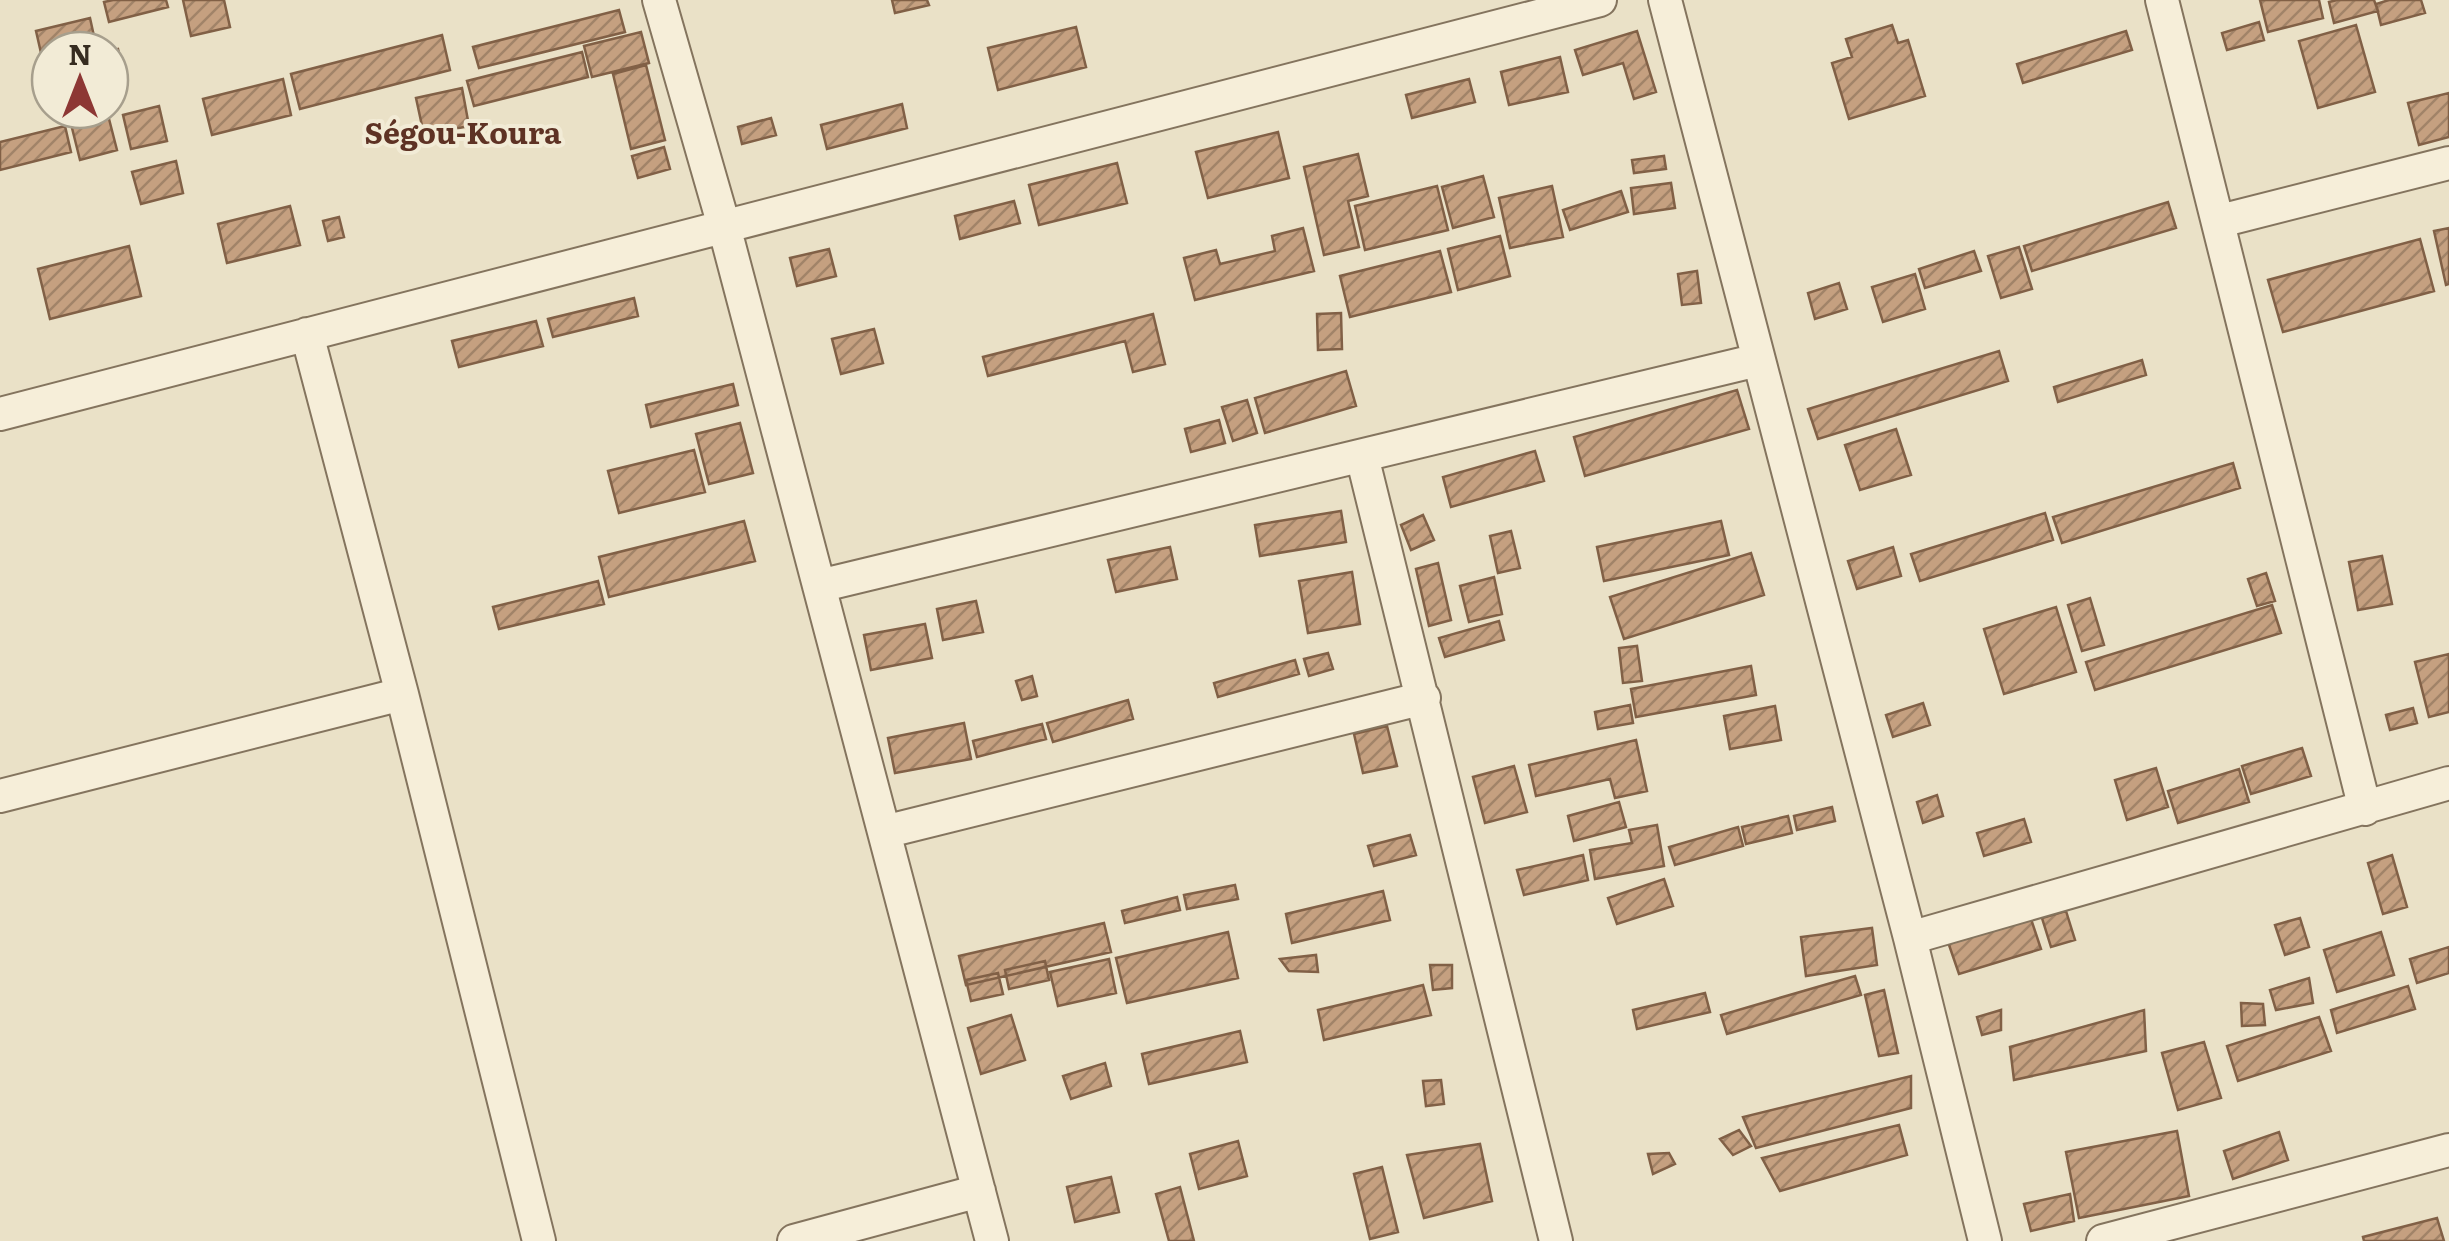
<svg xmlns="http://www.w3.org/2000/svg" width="2449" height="1241" font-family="Literata,serif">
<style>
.building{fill:url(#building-hatch);stroke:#816046;stroke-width:2.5}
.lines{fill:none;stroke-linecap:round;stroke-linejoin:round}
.minor-casing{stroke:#84745e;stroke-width:36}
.minor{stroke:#f6eed9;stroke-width:32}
.labels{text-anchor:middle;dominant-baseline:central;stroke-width:8;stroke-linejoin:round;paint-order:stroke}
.quarter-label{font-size:30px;font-weight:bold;fill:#5e3224;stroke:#f2ebd6}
</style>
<defs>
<pattern id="building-hatch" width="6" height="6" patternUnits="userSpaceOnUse" patternTransform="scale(2.5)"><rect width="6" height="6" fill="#c5a080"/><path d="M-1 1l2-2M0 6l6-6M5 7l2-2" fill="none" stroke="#a18368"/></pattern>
</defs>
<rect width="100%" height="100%" fill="#eae1c7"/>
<path class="building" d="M113 0H166L168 7 109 22 104 2Z
M183 0H224L230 27 191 36Z
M892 0H927L929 5 895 13Z
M2260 0H2319L2323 18 2268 32Z
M2337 0H2374L2378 11 2334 23 2329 2Z
M2389 0H2421L2425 13 2381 25 2376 4Z
M619 10 625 32 479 68 473 47Z
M90 18 97 50H50V65L44 66 36 31Z
M2259 22 2264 40 2227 50 2222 33Z
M1892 25 1898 43 1908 40 1925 96 1849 119 1832 63 1852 57 1846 39Z
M2356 25 2375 92 2318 108 2299 41Z
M1076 27 1086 67 998 90 988 48Z
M1637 31 1656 92 1634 99 1623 63 1583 75 1575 50Z
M2126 31 2132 50 2023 83 2017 64Z
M641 32 649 63 592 77 584 46Z
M442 35 450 70 300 109 291 74Z
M118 49 123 73 110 76V51Z
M582 52 588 77 474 106 467 81Z
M1560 57 1568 92 1509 105 1501 72Z
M646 65 665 140 631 149 613 74Z
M283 79 291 115 212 135 203 99Z
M1469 79 1475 102 1412 118 1406 95Z
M462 88 469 126 424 135 416 98Z
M2449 93V137L2419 145 2408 103Z
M902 104 907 128 827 149 821 125Z
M159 106 167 141 131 149 123 115Z
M108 115 117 150 80 160 71 124Z
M771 118 776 135 742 144 738 127Z
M65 126 71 152 0 170V142Z
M1278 132 1289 178 1208 198 1196 152Z
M664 147 670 169 638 178 632 156Z
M1358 154 1368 196 1348 201 1359 247 1324 255 1304 167Z
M1664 156 1666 169 1634 173 1632 160Z
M176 161 183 193 141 204 132 172Z
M1117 163 1127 203 1039 225 1029 185Z
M1483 176 1494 217 1453 228 1442 187Z
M1671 183 1675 208 1634 214 1631 188Z
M1437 186 1448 230 1365 250 1355 206Z
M1552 186 1563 237 1510 248 1499 198Z
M1621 191 1628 212 1570 230 1563 210Z
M1014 201 1020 223 960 239 955 216Z
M2168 202 2176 228 2032 271 2024 246Z
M290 206 300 245 227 263 218 224Z
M339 217 344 237 328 241 323 221Z
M1303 228 1314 271 1195 300 1184 258 1216 250 1220 264 1275 251 1272 236Z
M2449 228V284L2446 285 2434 231Z
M1500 236 1510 276 1458 290 1448 249Z
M2420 239 2434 291 2283 332 2268 280Z
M129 246 141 296 50 319 38 269Z
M2019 247 2032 289 2001 298 1988 256Z
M829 249 836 276 797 286 790 258Z
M1440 251 1451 292 1350 317 1340 276Z
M1974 251 1981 271 1925 288 1919 269Z
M1697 271 1701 303 1682 305 1678 274Z
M1915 274 1925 309 1883 322 1872 287Z
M1839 283 1847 309 1815 319 1808 293Z
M634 298 638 316 553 337 548 319Z
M1341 313 1342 349 1318 350 1317 314Z
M1153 314 1165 364 1133 372 1125 341 988 376 983 357Z
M536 321 543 346 459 367 452 341Z
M874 329 883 363 841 374 832 339Z
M1999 351 2008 381 1818 439 1808 409Z
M2142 360 2146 375 2058 402 2054 387Z
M1346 371 1356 406 1265 433 1255 398Z
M733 384 738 405 651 427 646 405Z
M1737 390 1749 429 1585 476 1574 437Z
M1247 400 1257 433 1233 441 1222 407Z
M1219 420 1225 443 1191 452 1185 429Z
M740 423 753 473 709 484 696 434Z
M1896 429 1911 475 1860 490 1845 445Z
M694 450 705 492 619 513 608 471Z
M1535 451 1544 481 1451 507 1443 477Z
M2233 463 2240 488 2062 543 2053 517Z
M1341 511 1346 542 1260 556 1255 525Z
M2045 513 2053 540 1920 581 1911 554Z
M1423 515 1434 540 1411 550 1401 525Z
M744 521 755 561 609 597 599 557Z
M1721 521 1729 555 1604 581 1597 547Z
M1511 531 1520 568 1498 573 1490 536Z
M1170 547 1177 579 1116 592 1108 560Z
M1893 547 1901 576 1857 589 1848 561Z
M1751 553 1764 595 1624 639 1610 597Z
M2382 556 2392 604 2358 610 2349 562Z
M1438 563 1451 620 1429 626 1416 569Z
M1352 572 1360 624 1308 633 1299 581Z
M2266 573 2275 601 2257 606 2248 579Z
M1494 577 1502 614 1469 622 1460 586Z
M598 581 604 604 499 629 493 607Z
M2090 598 2104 645 2082 651 2068 605Z
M976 601 983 632 943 640 937 609Z
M2272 605 2281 633 2095 690 2086 662Z
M2056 607 2076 672 2004 694 1984 629Z
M1499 621 1504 640 1445 657 1439 638Z
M925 624 932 658 871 670 864 635Z
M1637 646 1642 681 1623 683 1619 648Z
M1328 653 1333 669 1309 676 1304 659Z
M2449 654V712L2429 717 2415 662Z
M1295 660 1299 674 1218 697 1214 683Z
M1751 666 1756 695 1636 717 1631 689Z
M1032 676 1037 696 1022 700 1016 681Z
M1128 700 1133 719 1053 742 1047 723Z
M1923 703 1930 725 1893 737 1886 715Z
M1630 705 1633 723 1598 729 1595 712Z
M1775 706 1781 740 1730 749 1724 716Z
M2413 708 2417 723 2390 730 2386 715Z
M964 723 971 759 895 773 888 738Z
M1042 724 1046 739 977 757 973 741Z
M1387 726 1397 766 1363 773 1354 734Z
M1636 740 1647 791 1615 798 1610 779 1536 796 1529 765Z
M2302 748 2311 776 2251 794 2242 766Z
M1514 766 1527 812 1485 823 1473 777Z
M2156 768 2168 807 2127 820 2115 780Z
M2239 769 2249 802 2178 823 2168 791Z
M1937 795 1943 816 1923 823 1917 802Z
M1619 802 1626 827 1574 841 1568 816Z
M1832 807 1835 821 1797 830 1794 816Z
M1788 816 1792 833 1746 844 1742 827Z
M2024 819 2031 842 1984 856 1977 833Z
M1657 825 1664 866 1595 879 1590 850 1632 843 1629 830Z
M1738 827 1743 846 1675 865 1669 847Z
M1410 835 1416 855 1374 866 1368 846Z
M1583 855 1588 880 1524 895 1517 870Z
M2392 855 2407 907 2383 914 2368 863Z
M1664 879 1673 906 1617 924 1608 898Z
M1235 885 1238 899 1187 909 1184 895Z
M1383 891 1390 920 1292 943 1286 914Z
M1177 897 1180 910 1125 923 1122 911Z
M2066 911 2075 940 2051 947 2042 918Z
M2030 916 2041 949 1959 974 1948 942Z
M2300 918 2309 947 2285 955 2275 925Z
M1104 923 1111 952 966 985 959 956Z
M1872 928 1877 965 1806 976 1801 937Z
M1228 932 1238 978 1127 1003 1116 958Z
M2381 932 2394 975 2337 992 2324 950Z
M2449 947V973L2417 983 2410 959Z
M1316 955 1318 972 1289 971 1280 959Z
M1109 959 1116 993 1058 1006 1050 972Z
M1045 961 1049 980 1009 989 1005 970Z
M1430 965H1452V988L1433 990Z
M998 973 1003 994 971 1001 966 980Z
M1855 976 1861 995 1727 1034 1721 1015Z
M2309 978 2313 1003 2276 1010 2270 990Z
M1423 985 1431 1015 1324 1040 1318 1010Z
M2408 986 2415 1009 2337 1033 2331 1010Z
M1884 990 1898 1053 1879 1056 1865 995Z
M1705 993 1710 1012 1637 1029 1633 1010Z
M2241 1003 2263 1004 2265 1025 2242 1026Z
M2001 1010V1030L1982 1035 1977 1017Z
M2144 1010 2146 1051 2014 1080 2010 1047Z
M1011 1015 1025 1060 981 1074 968 1028Z
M2319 1017 2331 1051 2238 1081 2227 1046Z
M1240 1031 1247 1062 1149 1084 1142 1054Z
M2204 1042 2221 1098 2178 1110 2162 1053Z
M1105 1063 1111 1086 1071 1099 1063 1076Z
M1911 1076V1108L1756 1148 1743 1117Z
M1441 1080 1444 1104 1426 1106 1423 1081Z
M1899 1125 1907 1155 1780 1191 1762 1158Z
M1739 1130 1751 1146 1733 1155 1720 1139Z
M2177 1131 2189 1196 2079 1218 2066 1152Z
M2279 1132 2288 1160 2233 1179 2224 1151Z
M1238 1141 1247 1176 1199 1189 1190 1154Z
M1480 1144 1492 1201 1424 1218 1407 1155Z
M1669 1153 1675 1164 1653 1174 1648 1154Z
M1382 1167 1398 1232 1370 1239 1354 1174Z
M1111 1177 1119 1212 1075 1222 1067 1187Z
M1180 1187 1194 1241H1169L1156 1194Z
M2070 1194 2074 1221 2031 1231 2024 1204Z
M2437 1218 2444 1241H2364L2363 1237Z"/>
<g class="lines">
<defs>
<path id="minor" d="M659 0 724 226 992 1241
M1665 0 1910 938 1985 1241
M2162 0 2365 809
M2220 221 2449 163
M307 334 402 694 539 1241
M0 414 1600 0
M1362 456 1556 1241
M819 586 1758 360
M0 796 402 694
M884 832 1424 698
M1910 938 2449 783
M794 1241 979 1191
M2103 1241 2449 1150"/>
</defs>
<use href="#minor" class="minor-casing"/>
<use href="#minor" class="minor"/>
</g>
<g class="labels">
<g class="quarter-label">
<text x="463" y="131">Ségou-Koura</text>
</g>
</g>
<g transform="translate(80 80)"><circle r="48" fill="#f2ebd6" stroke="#a79f8d" stroke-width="2.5"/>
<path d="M0-8L18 38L0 25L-18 38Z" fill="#8d3734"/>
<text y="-15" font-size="28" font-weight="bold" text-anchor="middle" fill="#362c20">N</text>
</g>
</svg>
